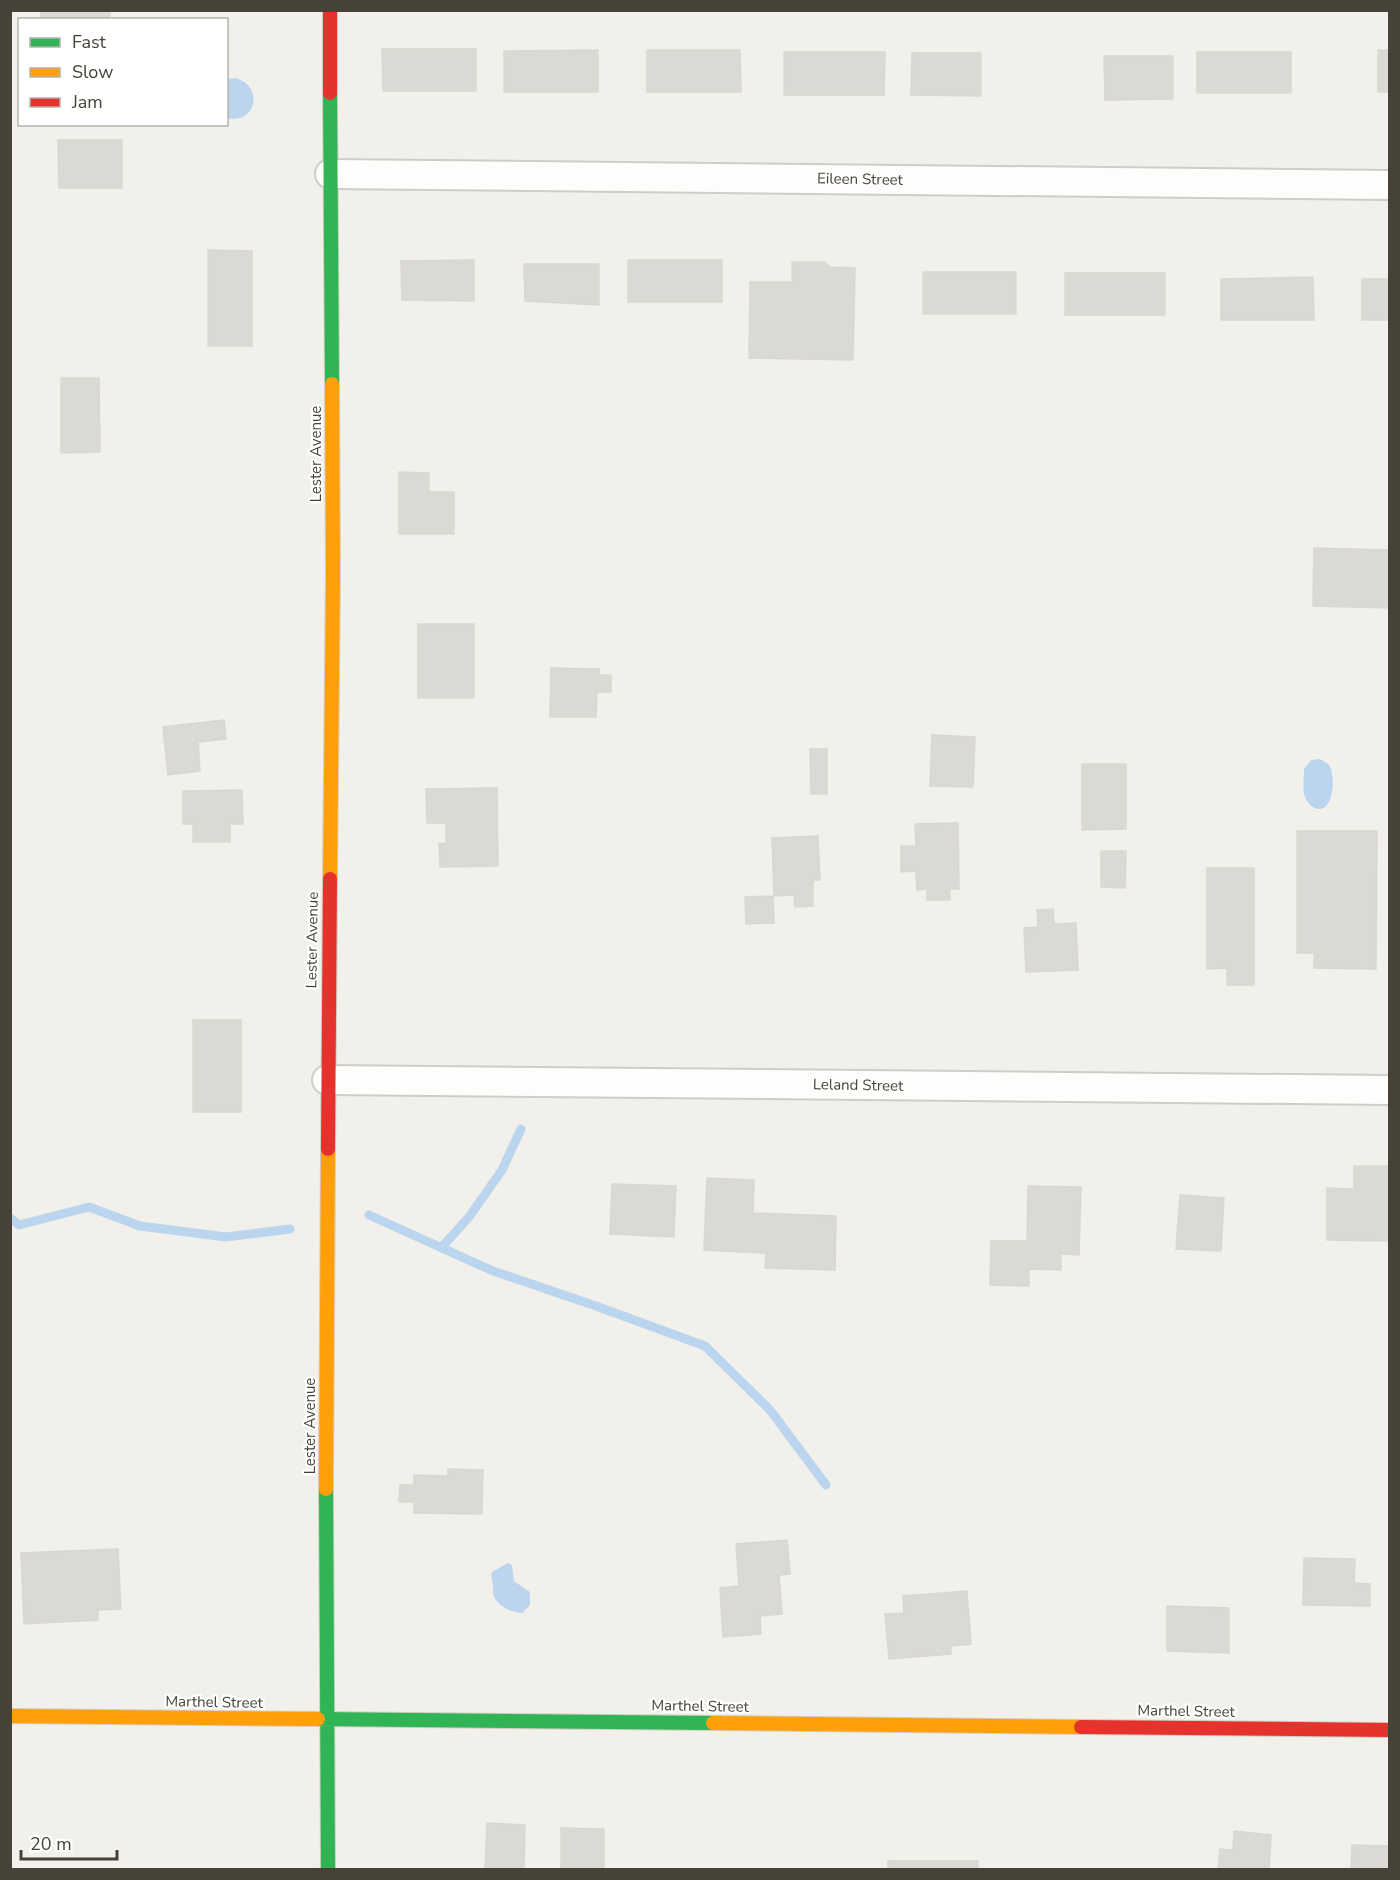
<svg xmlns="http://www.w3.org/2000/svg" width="1400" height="1880" font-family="'Nunito Sans',sans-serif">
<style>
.water{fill:#bcd5ee}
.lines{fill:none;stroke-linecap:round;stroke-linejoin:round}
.stream{stroke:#bcd5ee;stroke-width:9}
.building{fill:#dad9d3;stroke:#d9d7d1;stroke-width:1.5}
.street-casing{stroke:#cfcdc8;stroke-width:32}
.fast-casing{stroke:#d0cec2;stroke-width:16}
.slow-casing{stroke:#d0cec2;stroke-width:16}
.jam-casing{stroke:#d0cec2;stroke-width:16}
.street{stroke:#fdfdfc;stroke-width:28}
.fast{stroke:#30b455;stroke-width:14}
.slow{stroke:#ff9f0a;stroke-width:14}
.jam{stroke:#e5322d;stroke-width:14}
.labels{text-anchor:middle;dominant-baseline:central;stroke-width:4.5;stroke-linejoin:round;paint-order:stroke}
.street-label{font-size:15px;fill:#474237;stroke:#fff}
</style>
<rect width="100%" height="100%" fill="#f1f0eb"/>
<path class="water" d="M236 78C265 87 255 125 227 118V79Z
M1320 759C1320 759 1327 763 1328 764 1335 771 1334 797 1327 805 1319 814 1308 806 1305 797 1302 789 1304 777 1304 769L1311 760Z
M508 1563 512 1565 514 1581 530 1592V1605L522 1613C512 1613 497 1606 494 1596 492 1592 494 1590 493 1586 493 1580 490 1578 492 1572Z"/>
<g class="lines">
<path class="stream" d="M369 1215 493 1271 596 1306 705 1346 770 1410 826 1485
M10 1218 19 1225 89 1207 140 1226 226 1237 290 1229
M441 1248 469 1217 502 1170 521 1129"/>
</g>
<path class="building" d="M41 10H110V18H41Z
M382 49H476V91H383Z
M598 50V92H504V51Z
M647 50H740L741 92H647Z
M1378 50H1390V92H1378Z
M784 52H885L884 95H784Z
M1197 52H1291V93H1197Z
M912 53H981V96L911 95Z
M1104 56H1173V99L1105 100Z
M58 140H122V188H59Z
M208 250 252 251V346H208Z
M474 260V301L402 300 401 261Z
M628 260H722V302H628Z
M792 262H824L830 267 855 268 853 360 749 358 750 282H792Z
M524 264H599V305L525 301Z
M923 272H1016V314H923Z
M1065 273H1165V315H1065Z
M1313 277 1314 320H1221V279Z
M1362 279H1390V320H1362Z
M61 378H99L100 452 61 453Z
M399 472 429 473V492H454V534H399Z
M1314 548 1390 550V608L1313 606Z
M418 624H474V698H418Z
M551 668 599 669V675H611V692H597L596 717H550Z
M224 720 226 739 198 742 200 771 168 775 163 727Z
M932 735 975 737 973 787 930 786Z
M810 749H827V794H811Z
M1082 764H1126V829L1082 830Z
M497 788 498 866 440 867 439 844 446 843V823H427L426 789Z
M242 790 243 824H230V842H193V824H183V791Z
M958 823 959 889H950V900H927V889L917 890 916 871 901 872V846H916L915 824Z
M1297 831H1377L1376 969 1314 968V953H1297Z
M818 836 820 880H813V906L795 907 794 895 774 896 772 838Z
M1101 851H1126L1125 888 1101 887Z
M1207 868H1254V985H1227V968L1207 969Z
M773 896 774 923 746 924 745 897Z
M1053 909 1054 924 1076 923 1078 970 1026 972 1024 928 1038 927 1037 910Z
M193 1020H241V1112H193Z
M1354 1166H1390L1389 1241 1327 1240V1188L1354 1189Z
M707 1178 754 1180 753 1213 836 1216 835 1270 765 1268 766 1253 704 1250Z
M612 1184 676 1186 674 1237 610 1234Z
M1028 1186 1081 1187 1079 1255 1061 1254V1270L1029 1269V1286L990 1285 991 1241H1027Z
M1180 1195 1224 1198 1221 1251 1176 1249Z
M448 1469 483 1470 482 1514 414 1513V1502H399L400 1485H414V1475L448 1476Z
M787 1540 790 1574 779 1575 782 1614 760 1616 761 1634 723 1637 720 1588 739 1586 736 1544Z
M118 1549 121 1609 98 1610V1620L24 1624 21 1553Z
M1304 1558 1355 1559 1354 1583 1370 1584V1606L1303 1605Z
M967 1591 971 1644 951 1646V1654L889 1659 885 1614 904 1613 903 1596Z
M1167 1606 1229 1608V1653L1167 1651Z
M487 1823 525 1825 524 1870H485Z
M561 1828 604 1829V1870H561Z
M1234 1831 1271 1835 1269 1870H1218L1220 1849 1233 1850Z
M1352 1845 1390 1846V1870H1351Z
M888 1861H978V1870H888Z"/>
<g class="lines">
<defs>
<path id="street" d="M330 174 1390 185
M327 1080 1390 1090"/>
<path id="fast" d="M330 93 332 384
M326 1489 328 1870
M318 1719 713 1723"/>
<path id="slow" d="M330 879 333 574 332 384
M326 1489 328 1149
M10 1716 318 1719
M713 1723 1081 1727"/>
<path id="jam" d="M330 10V93
M328 1149 330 879
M1081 1727 1390 1730"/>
</defs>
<use href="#street" class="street-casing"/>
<use href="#fast" class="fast-casing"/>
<use href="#slow" class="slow-casing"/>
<use href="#jam" class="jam-casing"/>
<use href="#street" class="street"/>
<use href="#fast" class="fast"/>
<use href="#slow" class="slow"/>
<use href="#jam" class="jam"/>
</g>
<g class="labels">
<g class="street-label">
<text transform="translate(860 179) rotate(1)">Eileen Street</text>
<text transform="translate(316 454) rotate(-90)">Lester Avenue</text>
<text transform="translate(312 940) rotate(-89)">Lester Avenue</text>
<text transform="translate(858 1085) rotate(1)">Leland Street</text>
<text transform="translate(310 1426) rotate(-90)">Lester Avenue</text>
<text transform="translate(214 1702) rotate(1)">Marthel Street</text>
<text transform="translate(700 1706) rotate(1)">Marthel Street</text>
<text transform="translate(1186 1711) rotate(1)">Marthel Street</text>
</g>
</g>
<rect width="1400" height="1880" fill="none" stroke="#474237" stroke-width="24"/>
<rect x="18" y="18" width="210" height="108" fill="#ffffff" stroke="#b5b3af" stroke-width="1.5"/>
<rect x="30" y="38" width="30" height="9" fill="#30b455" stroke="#b5b3af" stroke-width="1.5"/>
<text x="72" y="48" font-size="18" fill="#474237">Fast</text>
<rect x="30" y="68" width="30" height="9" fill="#ff9f0a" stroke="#b5b3af" stroke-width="1.5"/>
<text x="72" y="78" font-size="18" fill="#474237">Slow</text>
<rect x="30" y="98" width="30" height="9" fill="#e5322d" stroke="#b5b3af" stroke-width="1.5"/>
<text x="72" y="108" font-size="18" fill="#474237">Jam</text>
<path d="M21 1850v9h96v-9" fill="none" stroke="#474237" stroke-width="3"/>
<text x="30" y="1850" font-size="18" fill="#474237" stroke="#ffffff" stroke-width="4.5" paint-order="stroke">20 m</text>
</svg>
